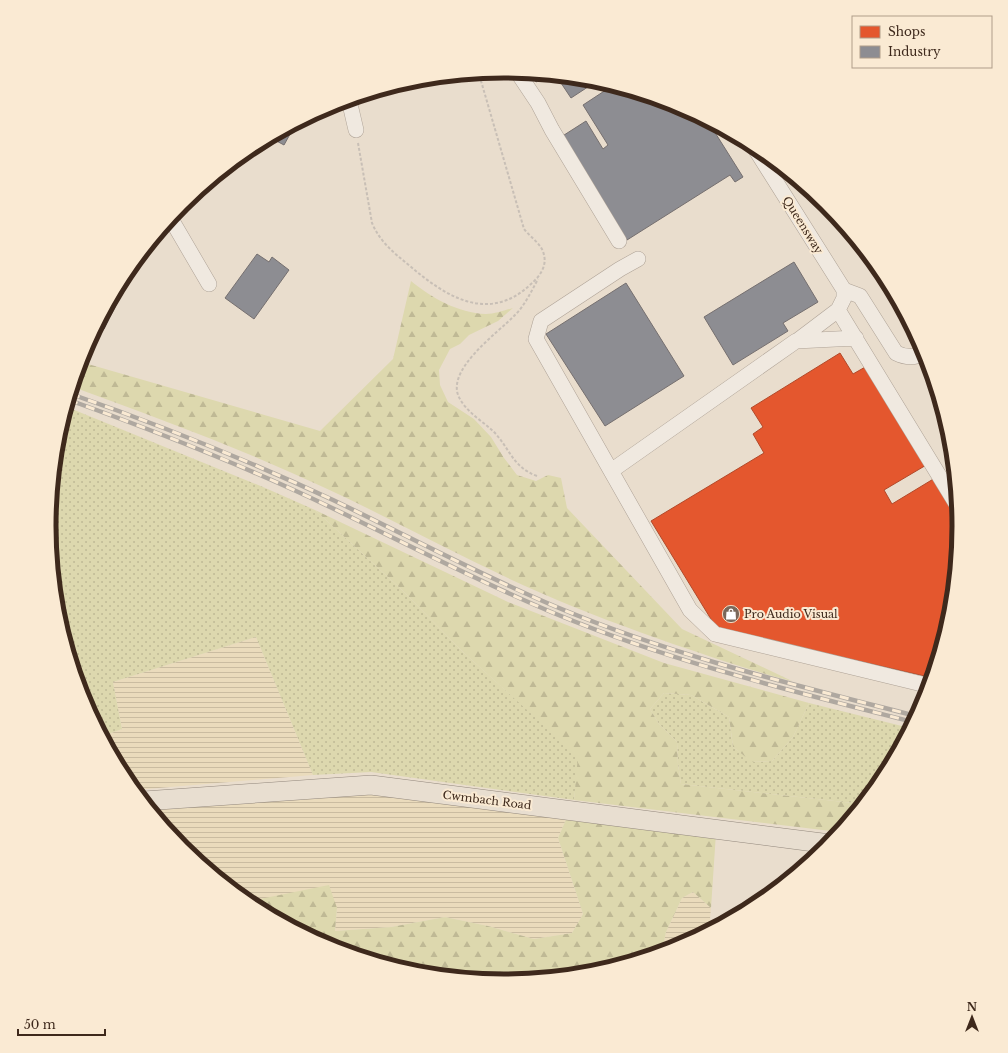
<svg xmlns="http://www.w3.org/2000/svg" width="1008" height="1053" font-family="'Libre Baskerville',serif">
<style>
.farmland{fill:url(#farmland-rules)}
.grass{fill:url(#grass-dots)}
.forest{fill:url(#forest-firs)}
.shops{fill:#e4572e;stroke:#b24929}
.industry{fill:#8d8d92;stroke:#756f6f}
.lines{fill:none;stroke-linecap:round;stroke-linejoin:round}
.minor-casing{stroke:#aea296;stroke-width:16}
.major-casing{stroke:#93887d;stroke-width:20}
.path{stroke:#c8bfb6;stroke-width:2;stroke-dasharray:3 2;stroke-linecap:butt}
.minor{stroke:#f0e9e0;stroke-width:15}
.major{stroke:#e8ded0;stroke-width:19}
.rail-casing{stroke:#afa8a0;stroke-width:4.5}
.rail{stroke:#faead3;stroke-width:3;stroke-dasharray:9;stroke-linecap:butt}
.labels{text-anchor:middle;dominant-baseline:central;stroke-width:4;stroke-linejoin:round;paint-order:stroke}
.street-label{font-size:11px;fill:#3e291c;stroke:#faead3}
.poi-label{font-size:11px;fill:#3e291c;stroke:#faead3;text-anchor:start}
.rim{fill:none;stroke:#3e291c;stroke-width:5}
</style>
<defs>
<pattern id="farmland-rules" width="6" height="5" patternUnits="userSpaceOnUse"><rect width="6" height="5" fill="#eadbbc"/><path d="M0 2.5h6" fill="none" stroke="#cabca1"/></pattern>
<pattern id="grass-dots" width="8" height="8" patternUnits="userSpaceOnUse"><rect width="8" height="8" fill="#ddd8ae"/><path d="M2 2h.1M6 6h.1" fill="none" stroke="#bfb995" stroke-width="1.8" stroke-linecap="round"/></pattern>
<pattern id="forest-firs" width="22" height="20" patternUnits="userSpaceOnUse"><rect width="22" height="20" fill="#ddd8ae"/><path d="M5 1l3.5 6h-7zM16 11l3.5 6h-7z" fill="#bfb995"/></pattern>
</defs>
<rect width="100%" height="100%" fill="#e9ddcd"/>
<path class="farmland" d="M256 637 313 775 135 790 126 779 103 736 122 729 113 682Z
M380 791 568 815 558 838 583 914 572 933 534 939 488 926 445 917 391 927 335 931 337 908 260 899 249 903 182 848 149 808Z
M693 892 711 908 709 930 678 947 662 952 666 932 682 898Z"/>
<path class="grass" d="M67 407 263 487 315 510 401 589 463 652 579 756 574 800 371 772 313 775 256 637 113 682 122 729 103 736 84 700 58 615 49 526 58 438Z
M664 693 691 695 729 717 733 747 753 762 772 761 793 737 809 703 910 728 882 779 862 804 681 784 678 764 677 742 659 724 650 709Z"/>
<path class="forest" d="M411 281C432 298 458 313 486 314 495 314 505 310 513 308L498 321 469 335 460 344 450 349 439 370 440 385 448 402 474 419 491 437 504 458 517 475 536 481 548 475 561 478 567 508 682 629 792 681C751 671 712 657 673 644 628 628 584 612 541 593 467 561 397 521 323 487 242 449 158 418 73 387L81 362 320 431 393 359Z
M315 510 508 602 664 663 809 703 793 737 772 761 752 762 733 747 729 717 691 695 664 693 650 709 659 724 677 742 678 764 681 784 862 804 839 832 574 800 578 756 463 652 401 589Z
M568 815 716 833 711 908 693 892 682 898 666 932 662 952 593 973 504 981 415 973 330 947 249 903 260 899 329 885 337 908 335 931 391 927 445 917 488 926 534 939 572 933 583 914 558 838Z"/>
<path class="shops" d="M840 353 853 374 867 366 928 464 884 490 892 504 935 478 958 515 959 527 950 615 932 675 929 677 717 629 651 521 764 453 753 434 763 427 751 408Z"/>
<path class="industry" d="M531 74 546 76 536 82Z
M557 77 593 80 597 81 571 98Z
M612 86 678 106 709 123 743 177 735 182 730 175 627 240 561 137 586 121 603 149 608 145 583 105Z
M295 125 284 145 271 138Z
M838 219 861 248 857 250Z
M257 254 269 262 272 257 289 270 254 319 225 298Z
M141 255 104 329 98 326 126 274Z
M794 262 818 302 783 323 788 331 733 365 704 317Z
M626 283 684 376 605 426 546 334Z"/>
<g class="lines">
<defs>
<path id="minor" d="M518 73 538 103 552 130 619 241
M349 100 356 130
M754 147 844 290V298L838 310 957 505
M171 219 209 284
M638 259 620 269 541 321 536 339 690 610 715 634 922 684H930
M844 290 860 296 896 353C906 358 915 358 925 353
M797 341 838 310
M611 471 796 341 856 338"/>
<path id="major" d="M144 801 371 785 830 844"/>
</defs>
<use href="#minor" class="minor-casing"/>
<use href="#major" class="major-casing"/>
<path class="path" d="M358 143 372 223C380 242 394 253 410 266 446 297 489 324 531 284 539 277 547 267 544 255 542 244 531 238 524 229L479 74
M537 476C512 467 510 448 493 431 482 421 467 412 460 399 443 371 498 333 515 315 525 305 531 292 538 279"/>
<use href="#minor" class="minor"/>
<use href="#major" class="major"/>
<defs>
<path id="rail" d="M71 394C160 425 247 460 333 500 408 536 482 576 559 608 674 656 795 685 916 716
M69 400C158 432 245 466 330 507 405 543 479 582 556 614 672 662 792 691 913 722"/>
</defs>
<use href="#rail" class="rail-casing"/>
<use href="#rail" class="rail"/>
</g>
<defs>
<symbol id="shop-disc" viewBox="-11 -11 22 22"><circle r="9.5" fill="#7a685a" stroke="#faead3"/><path d="M-5-2.5h2.3a2.7 3.5 0 0 1 5.4 0H5L5.5 6h-11ZM-1.5-2.5h3a1.5 2.3 0 0 0-3 0Z" fill="#fff"/></symbol>
</defs>
<g fill-rule="evenodd">
<use href="#shop-disc" x="721" y="604" width="20" height="20"/>
</g>
<g class="labels">
<g class="street-label">
<text transform="translate(803 225) rotate(58)">Queensway</text>
<text transform="translate(487 800) rotate(7)">Cwmbach Road</text>
</g>
<g class="poi-label">
<text x="744" y="614">Pro Audio Visual</text>
</g>
</g>
<path d="M0 0H1008V1053H0ZM56 526a448 448 0 1 1 896 0a448 448 0 1 1-896 0Z" fill="#faead3" fill-rule="evenodd"/>
<path class="rim" d="M56 526a448 448 0 1 1 896 0a448 448 0 1 1-896 0Z"/>
<rect x="852" y="16" width="140" height="52" fill="#faead3" stroke="#af9d8a"/>
<rect x="860" y="26" width="20" height="12" fill="#e4572e" stroke="#af9d8a"/>
<text x="888" y="36" font-size="12" fill="#3e291c">Shops</text>
<rect x="860" y="46" width="20" height="12" fill="#8d8d92" stroke="#af9d8a"/>
<text x="888" y="56" font-size="12" fill="#3e291c">Industry</text>
<g transform="translate(972 1017)" stroke="#faead3" stroke-width="3" paint-order="stroke">
<path d="M0-3L7 15L0 10L-7 15Z" fill="#3e291c"/>
<text y="-6" font-size="11" font-weight="bold" text-anchor="middle" fill="#3e291c">N</text>
</g>
<path d="M18 1029v6h87v-6" fill="none" stroke="#3e291c" stroke-width="2"/>
<text x="24" y="1029" font-size="12" fill="#3e291c" stroke="#faead3" stroke-width="3" paint-order="stroke">50 m</text>
</svg>
